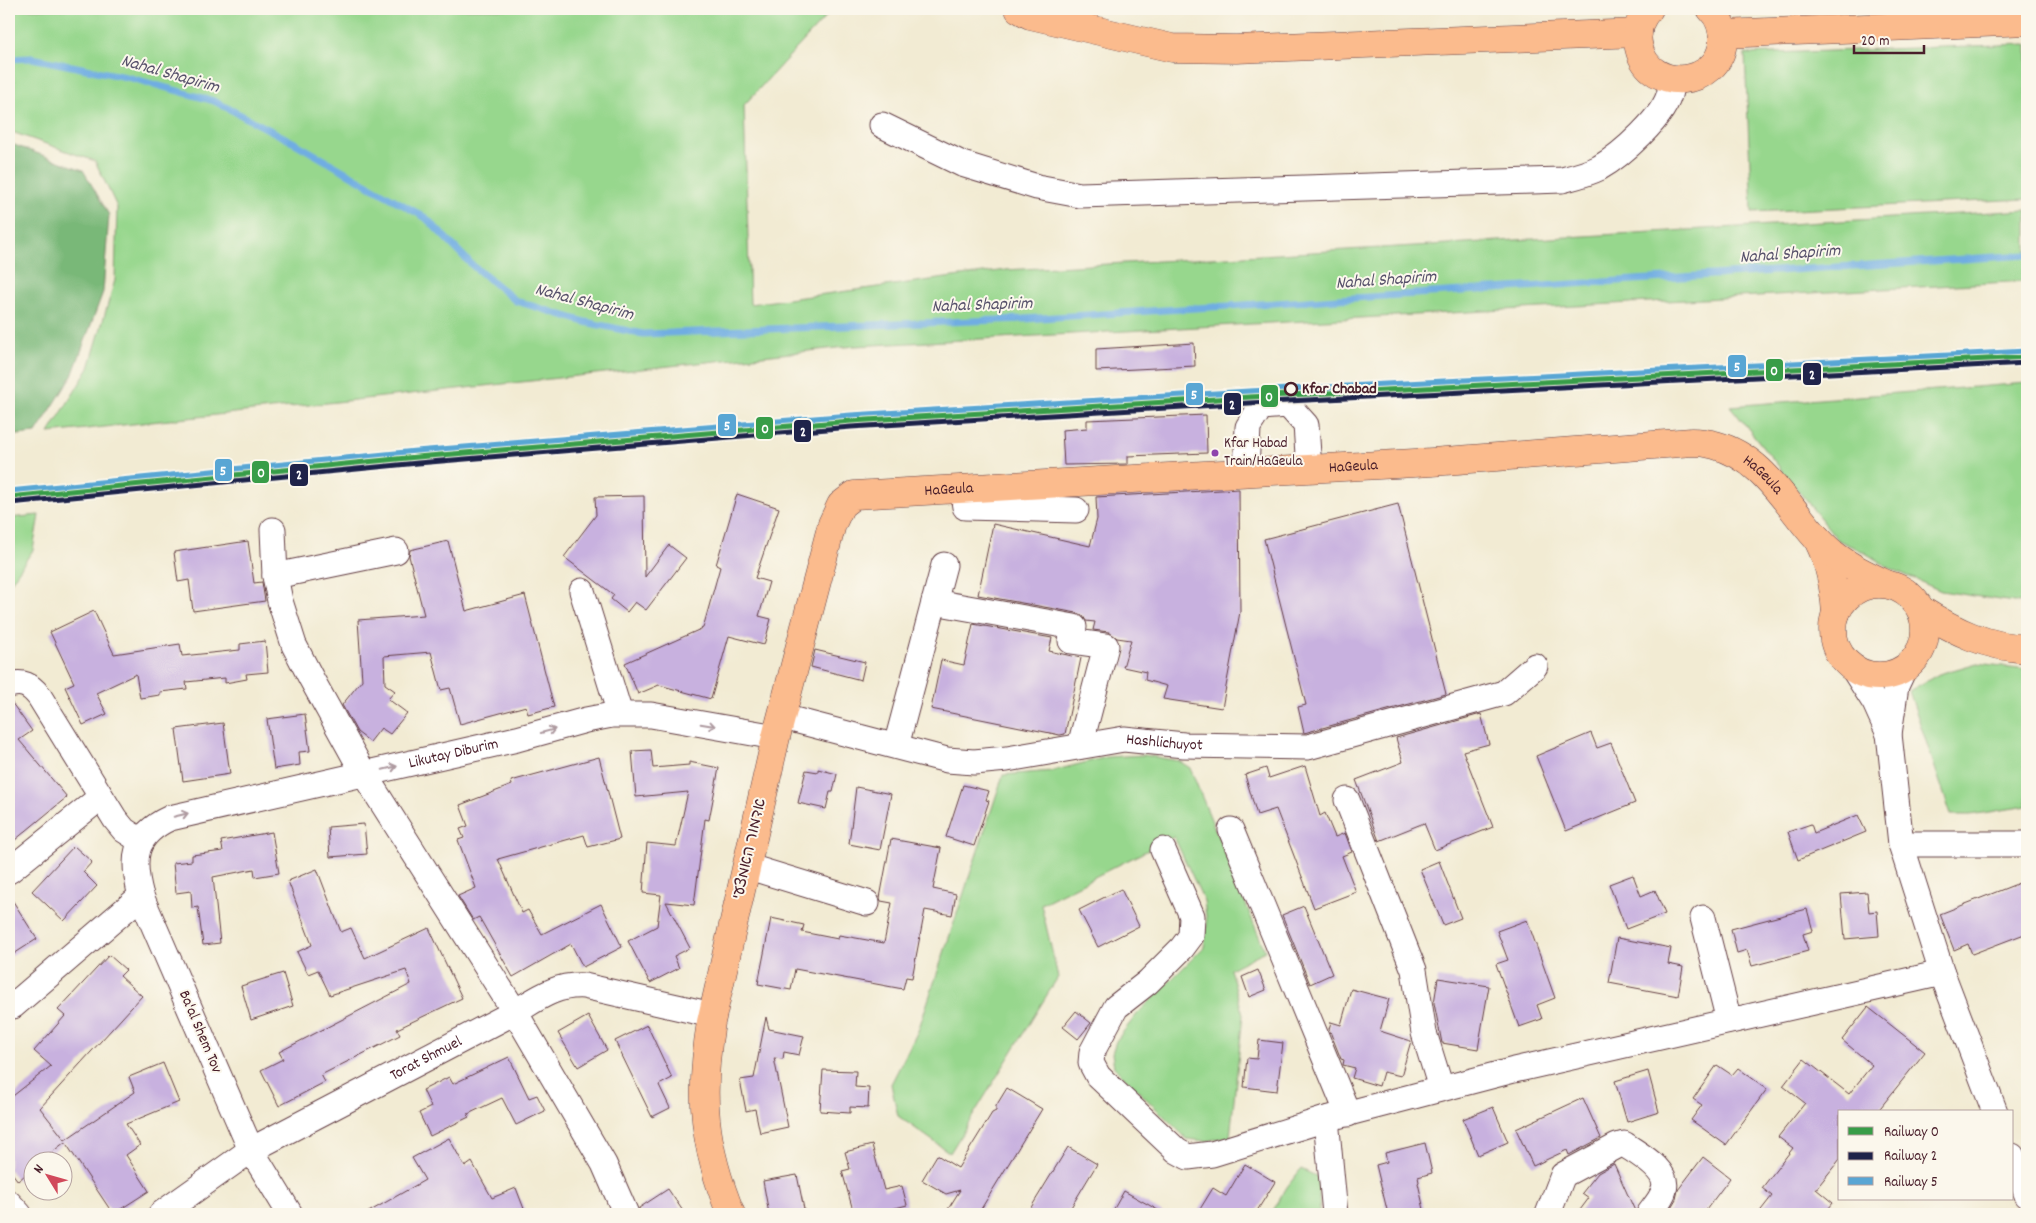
<svg xmlns="http://www.w3.org/2000/svg" width="2036" height="1223" font-family="Dekko,'Playpen Sans Hebrew',sans-serif">
<style>
.green{fill:#97d78d;stroke:#707b5c}
.forest{fill:#79b878;stroke:#626c52}
.lines{fill:none;stroke-linecap:round;stroke-linejoin:round}
.stream{stroke:#6fade2;stroke-width:7}
.building{fill:#c8b1df}
.minor-casing{stroke:#633e44;stroke-width:27}
.major-casing{stroke:#633e44;stroke-width:29}
.minor{stroke:#fff;stroke-width:25}
.major{stroke:#fbbb8d;stroke-width:28}
.rail-1-casing{stroke:#fbf7ec;stroke-width:9}
.rail-2-casing{stroke:#fbf7ec;stroke-width:9}
.rail-3-casing{stroke:#fbf7ec;stroke-width:9}
.rail-1{stroke:#389d48;stroke-width:5}
.rail-2{stroke:#1f234a;stroke-width:5}
.rail-3{stroke:#59a6d4;stroke-width:5}
.oneway{stroke:#ae9aa0}
.stop-dot{fill:#fbf7ec;stroke:#4a1f2b;stroke-width:2.5}
.bus-dot{fill:#8e44ad;stroke:#fbf7ec;stroke-width:2}
.labels{text-anchor:middle;dominant-baseline:central;stroke-width:4;stroke-linejoin:round;paint-order:stroke}
.bus-label{font-size:15px;fill:#4a1f2b;stroke:#fbf7ec;text-anchor:start}
.stop-label{font-size:16px;font-weight:bold;fill:#4a1f2b;stroke:#fbf7ec;text-anchor:start}
.street-label{font-size:16px;fill:#4a1f2b;stroke:#fbf7ec}
.water-label{font-size:18px;font-style:italic;fill:#57516b;stroke:#fbf7ec}
.line-badge{stroke:#fbf7ec;stroke-width:2}
.badge-label{font-size:14px;text-anchor:middle;font-weight:bold;fill:#fff}
</style>
<rect width="100%" height="100%" fill="#fbf7ec"/>
<filter id="ink" filterUnits="userSpaceOnUse"><feTurbulence type="fractalNoise" baseFrequency=".02" numOctaves="2"/><feDisplacementMap in="SourceGraphic" scale="10" xChannelSelector="R" yChannelSelector="G"/><feConvolveMatrix kernelMatrix="1 2 1 2 8 2 1 2 1" color-interpolation-filters="sRGB"/></filter>
<filter id="wash" filterUnits="userSpaceOnUse"><feTurbulence type="fractalNoise" baseFrequency=".0096" numOctaves="4" result="noise"/><feDisplacementMap in="SourceGraphic" scale="20" xChannelSelector="R" yChannelSelector="G"/><feGaussianBlur stdDeviation="1.12" result="paint"/><feColorMatrix in="noise" values="0 0 0 0 0 0 0 0 0 0 0 0 0 0 0 0 0 1.4 0 .05"/><feComposite in="paint" operator="in"/></filter>
<g filter="url(#wash)">
<rect width="100%" height="100%" fill="#f2ebd3"/>
<path class="green" d="M9 9H833L744 105 750 304 1006 270 2027 210V281L855 346 49 433 89 368 115 280 117 207 95 161 9 131Z
M2027 44V199L1752 212 1745 54Z
M2027 383V604L1941 591 1890 568 1862 551 1838 540 1730 406Z
M39 515 33 550 9 585V518Z
M1977 663 2027 669V806L1970 815H1951L1909 691 1939 674Z
M1144 755 1179 761 1190 768 1265 951 1230 969 1243 1015 1230 1137 1205 1141 1187 1139 1114 1067 1112 1053 1116 1041 1138 1013 1204 947 1207 924 1204 901 1174 837 1041 904 1058 977 950 1153 898 1116 891 1084 918 1031 1003 775 1052 771 1107 757Z
M1301 1169 1318 1177 1320 1214H1271L1287 1187Z"/>
<path class="forest" d="M9 143 83 170 109 215 103 292 72 376 36 433 9 436Z"/>
<g class="lines">
<path class="stream" d="M9 59 32 58 131 78 214 101 293 142 426 218 472 265 516 301 585 322 643 334 1024 319 2027 255"/>
</g>
<g id="blocks">
<path class="building" d="M1194 343 1195 366 1096 371V349Z
M1206 415 1207 453 1128 456V464L1064 465 1062 430 1087 428V420Z
M1239 489 1240 612 1222 708 1163 699 1167 686 1145 680 1146 672 1123 667 1131 640 1117 638 1109 632 1093 630 1095 622 1086 621 1083 616 1077 613 978 595 993 524 1090 546 1097 519 1096 497Z
M737 494 779 508 755 578 769 582 759 616 771 619 764 645 729 636 711 699 659 685 638 694 625 663 703 628 720 567 716 565Z
M644 496 645 577 669 545 686 558 646 610 635 602 627 612 611 599 614 595 564 557 596 515 595 497Z
M1398 504 1446 694 1304 733 1298 707 1306 705 1264 539Z
M248 541 254 583 262 582 265 601 193 611 189 580 178 582 174 552Z
M448 541 466 611 525 595 554 707 528 714 526 706 460 724 450 688 441 690 431 652 384 656 385 684 395 691 388 699 407 713 390 734 381 728 370 742 357 732 342 705 362 680 358 620 424 615 409 556 410 550Z
M94 611 114 654 180 644 182 656 240 650V644L265 641 268 672 246 674 247 679 225 683V678L186 682 187 689 160 692V695L140 698 136 674 96 693 107 714 83 725 65 687 74 683 50 632Z
M973 624 1052 638 1049 651 1081 658 1065 734 1060 735 931 709 941 660 964 665Z
M815 650 865 662 861 680 811 667Z
M9 699 32 731 19 740 67 797 9 845Z
M305 714 310 751 299 752 300 765 274 769 267 719Z
M1481 714 1489 744 1463 751 1493 827 1435 850 1424 823 1379 841 1356 780 1403 762 1396 738Z
M223 723 230 774 183 781 176 729Z
M1591 733 1597 748 1611 743 1635 803 1566 831 1536 756Z
M651 750 653 768 689 765V762L719 768 709 820 705 819 694 905 666 902 690 948 674 956 679 968 650 983 628 941 657 926 661 895 643 893 647 843 676 846 688 792 636 797 632 751Z
M599 757 620 839 588 847 584 835 498 859 522 913 528 910 542 934 601 904 622 947 583 967 571 944 513 977 479 917 473 920 458 896 476 888 458 840 464 838 460 829 468 826 460 805 512 785 511 781Z
M1305 766 1320 816 1325 813 1335 837 1345 833 1352 852 1342 856 1356 892 1314 908 1276 809 1257 815 1245 775 1266 768 1269 778Z
M818 769 837 774 833 792H830L826 809 798 803 806 770 818 772Z
M963 785 989 791 986 800 989 801 974 846 946 837Z
M856 787 891 794 880 850 849 844Z
M1858 815 1866 832 1798 860 1788 832 1811 824 1814 833Z
M364 824 367 854 330 857 328 827Z
M272 832 279 873 255 877 254 869 213 877 220 943 203 945 198 907 192 908 191 891 176 893 173 863 192 861V855L223 851 221 841Z
M891 839 941 848 933 889 956 894 952 915 925 910 912 978 906 977 903 989 795 969 791 990 758 984 771 918 804 925 802 932 838 939 839 935 884 943 892 903 881 901 880 898Z
M74 846 92 862 83 872 97 886 64 921 32 891Z
M1439 861 1461 918 1443 925 1420 869Z
M317 869 341 932 351 928 365 958 429 928 462 998 397 1029 400 1035 321 1075 325 1082 279 1106 261 1070 283 1059 279 1052 411 984 406 970 330 995 318 970 308 974 297 952 312 945 288 881Z
M1633 875 1641 896 1655 890 1665 914 1626 929 1609 884Z
M2027 880V933L1972 954 1968 944 1954 950 1940 914Z
M1121 889 1139 926 1098 947 1079 910Z
M1867 892 1869 912 1877 911 1879 936 1845 939 1841 894Z
M9 895 37 939 9 957Z
M1304 906 1332 974 1310 984 1282 915Z
M1807 909 1813 931 1803 934 1808 951 1752 966 1747 950 1737 953 1731 929Z
M1527 920 1555 998 1537 1005 1542 1019 1519 1027 1496 964 1508 960 1497 931Z
M1617 938 1671 948 1668 964 1683 967 1678 996 1609 983Z
M109 955 126 970 120 976 142 996 40 1108 65 1140 135 1092 129 1077 163 1063 179 1102 126 1124 140 1145 126 1155 149 1191 113 1214 65 1142 42 1160H32V1169L18 1181 9 1169V1099L51 1066 34 1051 65 1016 58 1010Z
M1258 970 1266 990 1249 997 1242 977Z
M283 973 293 1006 251 1020 241 986Z
M1438 978 1489 986 1478 1049 1442 1043 1434 1003Z
M1351 989 1389 999 1380 1031 1411 1041 1401 1076 1383 1072 1379 1086 1352 1078 1355 1068 1343 1065 1344 1060 1341 1059 1329 1029 1331 1022 1341 1025Z
M1868 1007 1925 1052 1877 1112H1840V1159L1816 1189 1833 1203 1824 1214H1758L1772 1196 1762 1188 1793 1148 1778 1137 1805 1103 1783 1086 1804 1059 1849 1094 1872 1065 1842 1040Z
M1076 1011 1091 1023 1078 1039 1063 1027Z
M588 1016 607 1050 578 1067 558 1033Z
M766 1017 769 1029 804 1036 799 1055 784 1052 783 1059 774 1058 788 1127 760 1133 755 1109 746 1111 740 1080 754 1078Z
M647 1025 672 1078 659 1085 670 1108 652 1117 615 1041Z
M1259 1040 1283 1043 1277 1091 1244 1087 1247 1058 1257 1059Z
M509 1057 529 1098 537 1095 545 1111 516 1125 502 1098 468 1114 469 1117 430 1136 419 1113 431 1107 423 1090 449 1077 453 1084Z
M1717 1065 1732 1075 1738 1068 1767 1089 1726 1145 1691 1120 1702 1105 1693 1099Z
M823 1070 856 1071 855 1087 869 1088 868 1108 850 1107V1113L820 1111Z
M1648 1071 1659 1112 1627 1122 1615 1081Z
M1007 1088 1042 1109 978 1214H945L960 1190 946 1194 922 1180 937 1155 958 1168 992 1113 996 1111V1106Z
M1583 1098 1601 1138 1569 1155 1567 1150 1533 1166 1516 1129Z
M1493 1107 1508 1142 1478 1155 1463 1119Z
M449 1138 465 1167 472 1162 492 1198 516 1188 526 1214H365L425 1180 412 1158Z
M1425 1143 1432 1173 1418 1177 1419 1182 1418 1183 1425 1214H1388L1376 1165 1387 1162 1385 1153Z
M872 1145 884 1190 902 1186 907 1205 872 1214H854L842 1171 850 1169 845 1152Z
M1068 1147 1097 1164 1067 1214H1027Z
M1703 1157 1730 1178 1703 1214H1667L1676 1199 1678 1190Z
M1245 1164 1275 1182 1255 1214H1197L1213 1188 1226 1196Z
M1614 1164 1635 1211V1214H1577L1589 1198 1582 1193 1598 1173Z
M797 1175 805 1214H769L763 1181Z
M668 1189 685 1214H640L639 1208Z
M1124 1191 1165 1214H1111Z"/>
</g>
</g>
<g filter="url(#ink)">
<use href="#blocks" fill-opacity="0" stroke="#633e44" stroke-width="1"/>
<g class="lines">
<defs>
<g id="minor">
<path d="M882 125 962 164 1037 187 1080 195 1562 180C1574 177 1587 174 1599 168 1620 156 1666 116 1670 91 1670 88 1669 83 1669 79"/>
<path d="M1246 472 1248 427 1261 407 1288 405 1306 425 1309 469"/>
<path d="M962 488 965 507 1076 510"/>
<path d="M273 530 275 576 280 601 294 645 311 678 364 774 515 1012 604 1164 626 1214"/>
<path d="M275 576 396 551"/>
<path d="M582 591 620 714"/>
<path d="M934 602 1074 627 1071 641 1106 646 1080 746"/>
<path d="M1852 667 1875 703 1889 734"/>
<path d="M1904 669 1896 686 1889 734 1901 844 1942 973 1995 1112"/>
<path d="M9 685C23 681 30 685 39 696L115 819 124 830 141 841"/>
<path id="s1" d="M783 717 947 760 974 762 1007 759 1124 739 1184 745 1308 747 1504 693 1535 666"/>
<path d="M896 746 944 565"/>
<path d="M1347 800 1414 970 1424 1033 1441 1088"/>
<path d="M1231 830 1348 1114"/>
<path d="M1901 844H2027"/>
<path d="M1163 850 1192 916 1191 936 1182 948 1148 982 1116 1007 1092 1052 1091 1063 1098 1076 1177 1151 1188 1157 1212 1154 1326 1119 1514 1070 1942 973"/>
<path d="M746 866 867 903"/>
<path d="M9 871 101 797"/>
<path d="M1703 918 1729 1021"/>
<path d="M13 1006 141 896"/>
<path d="M1326 1119 1335 1214"/>
<path d="M2012 1156 2027 1195"/>
<path d="M9 1203 19 1214"/>
<path id="s2" d="M161 1214 251 1150 515 1012C537 999 556 984 584 986L712 1015"/>
<path id="s3" d="M290 1214 251 1150 141 896C131 859 133 835 170 818L517 739 586 720 612 715H651L776 737"/>
<path d="M1548 1214 1563 1175 1617 1146 1624 1144C1638 1154 1670 1170 1664 1190 1662 1198 1654 1207 1649 1214"/>
</g>
<g id="major">
<path d="M1019 9 1030 15 1172 48 1236 49 1638 33"/>
<path d="M1649 9C1639 19 1635 34 1639 48 1650 94 1720 87 1723 41 1723 29 1720 18 1711 9"/>
<path d="M1723 34 2027 21"/>
<path d="M1818 540C1830 564 1834 587 1836 613"/>
<circle cx="1879" cy="630" r="46"/>
<path d="M1921 610C1956 632 1985 646 2027 649"/>
<path id="s4" d="M731 1214C703 1145 699 1096 711 1022L776 737 832 524 841 505 854 495 1432 462 1692 442C1700 442 1708 443 1715 445 1771 460 1791 518 1832 553 1848 566 1867 575 1886 584"/>
</g>
</defs>
<use href="#minor" class="minor-casing"/>
<use href="#major" class="major-casing"/>
<use href="#minor" class="minor"/>
<use href="#major" class="major"/>
<defs>
<path id="rail-1" d="M9 497 417 457 851 421 1249 397 2027 357"/>
<path id="rail-2" d="M10 503 418 463 851 427 1249 403 2027 363"/>
<path id="rail-3" d="M9 491 416 451 851 415 1249 391 2027 351"/>
</defs>
<use href="#rail-1" class="rail-1-casing"/>
<use href="#rail-2" class="rail-2-casing"/>
<use href="#rail-3" class="rail-3-casing"/>
<use href="#rail-1" class="rail-1"/>
<use href="#rail-2" class="rail-2"/>
<use href="#rail-3" class="rail-3"/>
</g>
<defs><path id="oneway-shaft" d="M-6 0H5M1.5-3L5.5 0L1.5 3" fill="none" stroke-width="1.6" stroke-linecap="round" stroke-linejoin="round" transform="scale(1.25)"/></defs>
<g class="oneway">
<use href="#oneway-shaft" transform="translate(708 725) rotate(10)"/>
<use href="#oneway-shaft" transform="translate(548 731) rotate(-15)"/>
<use href="#oneway-shaft" transform="translate(390 768) rotate(-13)"/>
<use href="#oneway-shaft" transform="translate(181 815) rotate(-13)"/>
</g>
</g>
<circle class="stop-dot" cx="1291" cy="389" r="6"/>
<circle class="bus-dot" cx="1215" cy="453" r="4.5"/>
<g class="labels">
<g class="bus-label">
<text x="1224" y="444">Kfar Habad<tspan x="1224" dy="18">Train/HaGeula</tspan></text>
</g>
<g class="stop-label">
<text x="1302" y="389">Kfar Chabad</text>
</g>
<g class="street-label">
<text stroke="none"><textPath href="#s4" startOffset="1246">HaGeula</textPath></text>
<text stroke="none"><textPath href="#s4" startOffset="1666">HaGeula</textPath></text>
<text stroke="none"><textPath href="#s4" startOffset="841">HaGeula</textPath></text>
<text stroke="none"><textPath href="#s1" startOffset="389">Hashlichuyot</textPath></text>
<text stroke="none"><textPath href="#s3" startOffset="736">Likutay Diburim</textPath></text>
<text transform="translate(750 849) rotate(-77)">אדמור האמצעי</text>
<text transform="translate(200 1032) rotate(67)">Ba'al Shem Tov</text>
<text stroke="none"><textPath href="#s2" startOffset="308">Torat Shmuel</textPath></text>
</g>
<g class="water-label">
<text transform="translate(170 75) rotate(16)">Nahal Shapirim</text>
<text transform="translate(1790 255) rotate(-4)">Nahal Shapirim</text>
<text transform="translate(1386 281) rotate(-4)">Nahal Shapirim</text>
<text transform="translate(584 303) rotate(15)">Nahal Shapirim</text>
<text transform="translate(982 306) rotate(-2)">Nahal Shapirim</text>
</g>
</g>
<g class="line-badge">
<rect x="1727" y="354" width="20" height="24" rx="5" fill="#59a6d4"/>
<rect x="1765" y="358" width="19" height="24" rx="5" fill="#389d48"/>
<rect x="1802" y="362" width="20" height="24" rx="5" fill="#1f234a"/>
<rect x="1185" y="382" width="19" height="24" rx="5" fill="#59a6d4"/>
<rect x="1260" y="384" width="19" height="24" rx="5" fill="#389d48"/>
<rect x="1223" y="392" width="19" height="24" rx="5" fill="#1f234a"/>
<rect x="717" y="413" width="20" height="24" rx="5" fill="#59a6d4"/>
<rect x="755" y="416" width="19" height="24" rx="5" fill="#389d48"/>
<rect x="793" y="419" width="19" height="24" rx="5" fill="#1f234a"/>
<rect x="214" y="458" width="19" height="24" rx="5" fill="#59a6d4"/>
<rect x="251" y="460" width="19" height="24" rx="5" fill="#389d48"/>
<rect x="289" y="463" width="20" height="24" rx="5" fill="#1f234a"/>
</g>
<g class="badge-label">
<text x="1737" y="371">5</text>
<text x="1774" y="375">0</text>
<text x="1812" y="379">2</text>
<text x="1194" y="399">5</text>
<text x="1269" y="401">0</text>
<text x="1232" y="409">2</text>
<text x="727" y="430">5</text>
<text x="765" y="433">0</text>
<text x="803" y="436">2</text>
<text x="223" y="475">5</text>
<text x="261" y="477">0</text>
<text x="299" y="479">2</text>
</g>
<rect width="2036" height="1223" fill="none" stroke="#fbf7ec" stroke-width="30"/>
<rect x="1838" y="1110" width="175" height="90" fill="#fbf7ec" stroke="#b4a19f"/>
<rect x="1848" y="1127" width="25" height="8" fill="#389d48" stroke="#b4a19f"/>
<text x="1884" y="1136" font-size="15" fill="#4a1f2b">Railway 0</text>
<rect x="1848" y="1152" width="25" height="8" fill="#1f234a" stroke="#b4a19f"/>
<text x="1884" y="1160" font-size="15" fill="#4a1f2b">Railway 2</text>
<rect x="1848" y="1177" width="25" height="8" fill="#59a6d4" stroke="#b4a19f"/>
<text x="1884" y="1186" font-size="15" fill="#4a1f2b">Railway 5</text>
<g transform="translate(48 1176) rotate(307)"><circle r="24" fill="#fbf7ec" stroke="#b4a19f"/>
<path d="M0-4L9 19L0 12L-9 19Z" fill="#d1495b"/>
<text y="-8" font-size="14" font-weight="bold" text-anchor="middle" fill="#4a1f2b">N</text>
</g>
<path d="M1854 45v8h70v-8" fill="none" stroke="#4a1f2b" stroke-width="2.5"/>
<text x="1861" y="45" font-size="15" fill="#4a1f2b" stroke="#fbf7ec" stroke-width="4" paint-order="stroke">20 m</text>
</svg>
